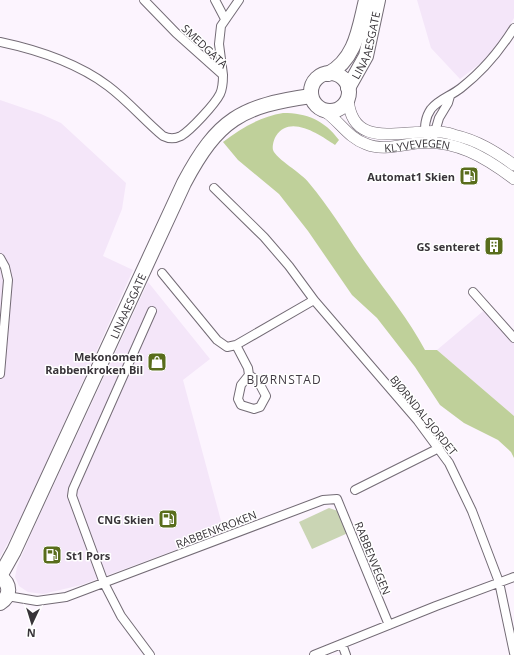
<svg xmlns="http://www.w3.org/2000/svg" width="514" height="655" font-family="'Open Sans',sans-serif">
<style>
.built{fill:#f4e6f9}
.green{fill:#cad5b4}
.forest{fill:#bfd09a}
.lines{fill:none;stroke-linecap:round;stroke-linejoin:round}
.street-casing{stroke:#736b75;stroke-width:10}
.secondary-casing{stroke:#736b75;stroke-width:12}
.highway-casing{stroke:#736b75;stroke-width:16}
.street{stroke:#fff;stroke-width:8}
.secondary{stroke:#fff;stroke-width:11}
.highway{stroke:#fff;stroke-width:14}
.labels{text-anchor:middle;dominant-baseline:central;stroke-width:3;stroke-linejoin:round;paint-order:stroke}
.street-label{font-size:11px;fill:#383439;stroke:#fff}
.poi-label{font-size:11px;font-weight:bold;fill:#383439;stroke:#fff;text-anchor:end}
.neighbourhood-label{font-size:12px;letter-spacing:1px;fill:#413a43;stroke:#fff}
</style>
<rect width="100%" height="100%" fill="#fcf4fe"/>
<path class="built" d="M417 0H514V18L503 37 486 59 460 79 431 48Z
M0 100 41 114 61 123 126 183 122 209 103 256 133 270 19 523 0 557Z
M148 282 210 359 183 380 224 532 81 585 43 594 28 592 19 586 15 577 17 567 31 534Z
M488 307 514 337V416L437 350Z"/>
<path class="green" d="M329 508 338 511 348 533 312 549 299 522Z"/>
<path class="forest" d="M283 113C307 113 324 120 339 140L335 145C320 135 290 114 276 136 274 139 272 146 273 150 276 159 302 173 309 183 331 209 347 237 367 265 387 293 409 320 425 350H437L514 416V458L511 452 498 440 464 423 440 405 415 367 377 318 352 295 308 231 279 194 238 160 223 142C241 128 260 117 283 113Z"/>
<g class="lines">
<defs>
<path id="street" d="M215 0 225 19
M0 42C38 50 77 63 108 86 128 101 144 120 163 136 169 139 175 139 181 136 191 130 215 104 220 94 223 88 223 82 223 75L176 33 144 0
M223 75 219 44 221 26 239 0
M427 135C423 128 426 116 431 109 439 99 451 96 461 88 483 71 499 52 514 28
M434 135 439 118 448 103 450 96
M214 188 264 237 289 266 314 300 418 421 449 463 472 511 499 582 514 653
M0 258 5 267 8 280 0 374
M162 273 217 340 227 347 236 345 314 300
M473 292 514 338
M236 345 248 368 249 375 241 385 238 399 241 405 254 409 260 407 266 396 258 381 249 375
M355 490 439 448
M7 596 37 601 66 597 323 500 337 499 389 625
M342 644 346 655
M150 655 121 616 104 583 72 496 73 489 152 311
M314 655 436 606 514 577"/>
<g id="secondary">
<path d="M348 98C351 145 391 133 424 132 434 131 445 132 454 135 477 140 496 152 514 165"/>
<path id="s1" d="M323 110C339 120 348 138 366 144 382 151 400 145 417 143 455 139 485 157 514 179"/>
</g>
<g id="highway">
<circle cx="330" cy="92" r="19"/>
<path d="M328 74C356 59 359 28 366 0"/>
<path id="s2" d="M348 88 366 56 378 0"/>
<path id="s3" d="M0 576 14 551 184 183C218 119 241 106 311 96"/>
<path d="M0 577C11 584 11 596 0 603"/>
</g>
</defs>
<use href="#street" class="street-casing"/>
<use href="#secondary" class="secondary-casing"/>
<use href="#highway" class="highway-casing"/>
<use href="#street" class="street"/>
<use href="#secondary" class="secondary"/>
<use href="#highway" class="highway"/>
</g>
<defs>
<symbol id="fuel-square" viewBox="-11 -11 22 22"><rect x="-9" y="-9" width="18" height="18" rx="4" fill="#596d1c" stroke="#fff"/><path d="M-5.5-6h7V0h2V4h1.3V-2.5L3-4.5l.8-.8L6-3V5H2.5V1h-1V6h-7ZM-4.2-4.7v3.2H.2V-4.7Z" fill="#fff"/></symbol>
<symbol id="building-square" viewBox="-11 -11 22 22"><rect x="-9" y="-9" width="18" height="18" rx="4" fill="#596d1c" stroke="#fff"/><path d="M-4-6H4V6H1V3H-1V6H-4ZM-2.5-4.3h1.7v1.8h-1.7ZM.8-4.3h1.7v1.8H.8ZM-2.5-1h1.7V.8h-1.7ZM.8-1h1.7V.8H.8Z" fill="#fff"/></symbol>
<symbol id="shop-square" viewBox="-11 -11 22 22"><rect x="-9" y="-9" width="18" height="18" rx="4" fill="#596d1c" stroke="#fff"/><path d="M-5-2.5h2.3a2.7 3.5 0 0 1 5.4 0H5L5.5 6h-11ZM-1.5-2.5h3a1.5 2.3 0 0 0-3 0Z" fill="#fff"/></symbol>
</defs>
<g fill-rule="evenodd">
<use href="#fuel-square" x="458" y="165" width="22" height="22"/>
<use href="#building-square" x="483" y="235" width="22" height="22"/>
<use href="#shop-square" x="146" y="351" width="22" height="22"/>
<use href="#fuel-square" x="157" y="508" width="22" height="22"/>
<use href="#fuel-square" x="41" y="544" width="22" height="22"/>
</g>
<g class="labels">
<g class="street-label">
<text stroke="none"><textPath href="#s2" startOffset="47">LINAAESGATE</textPath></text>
<text transform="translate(205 46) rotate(43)">SMEDGATA</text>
<text stroke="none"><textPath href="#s1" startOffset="107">KLYVEVEGEN</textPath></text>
<text stroke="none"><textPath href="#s3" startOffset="299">LINAAESGATE</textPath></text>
<text transform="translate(424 415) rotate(51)">BJØRNDALSJORDET</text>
<text transform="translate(216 529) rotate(-21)">RABBENKROKEN</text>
<text transform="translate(373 558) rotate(68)">RABBENVEGEN</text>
</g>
<g class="poi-label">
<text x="455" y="176">Automat1 Skien</text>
<text x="480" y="246">GS senteret</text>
<text x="143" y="356">Mekonomen<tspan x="143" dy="13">Rabbenkroken Bil</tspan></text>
<text x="154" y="519">CNG Skien</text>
<text x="66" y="555" text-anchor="start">St1 Pors</text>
</g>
<g class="neighbourhood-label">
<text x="284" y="379">BJØRNSTAD</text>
</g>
</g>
<g transform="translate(32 623) rotate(184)" stroke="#ffffff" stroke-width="3" paint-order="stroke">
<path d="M0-3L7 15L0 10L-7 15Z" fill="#383439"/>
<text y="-6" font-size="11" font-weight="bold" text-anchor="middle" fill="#383439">N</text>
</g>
</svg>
